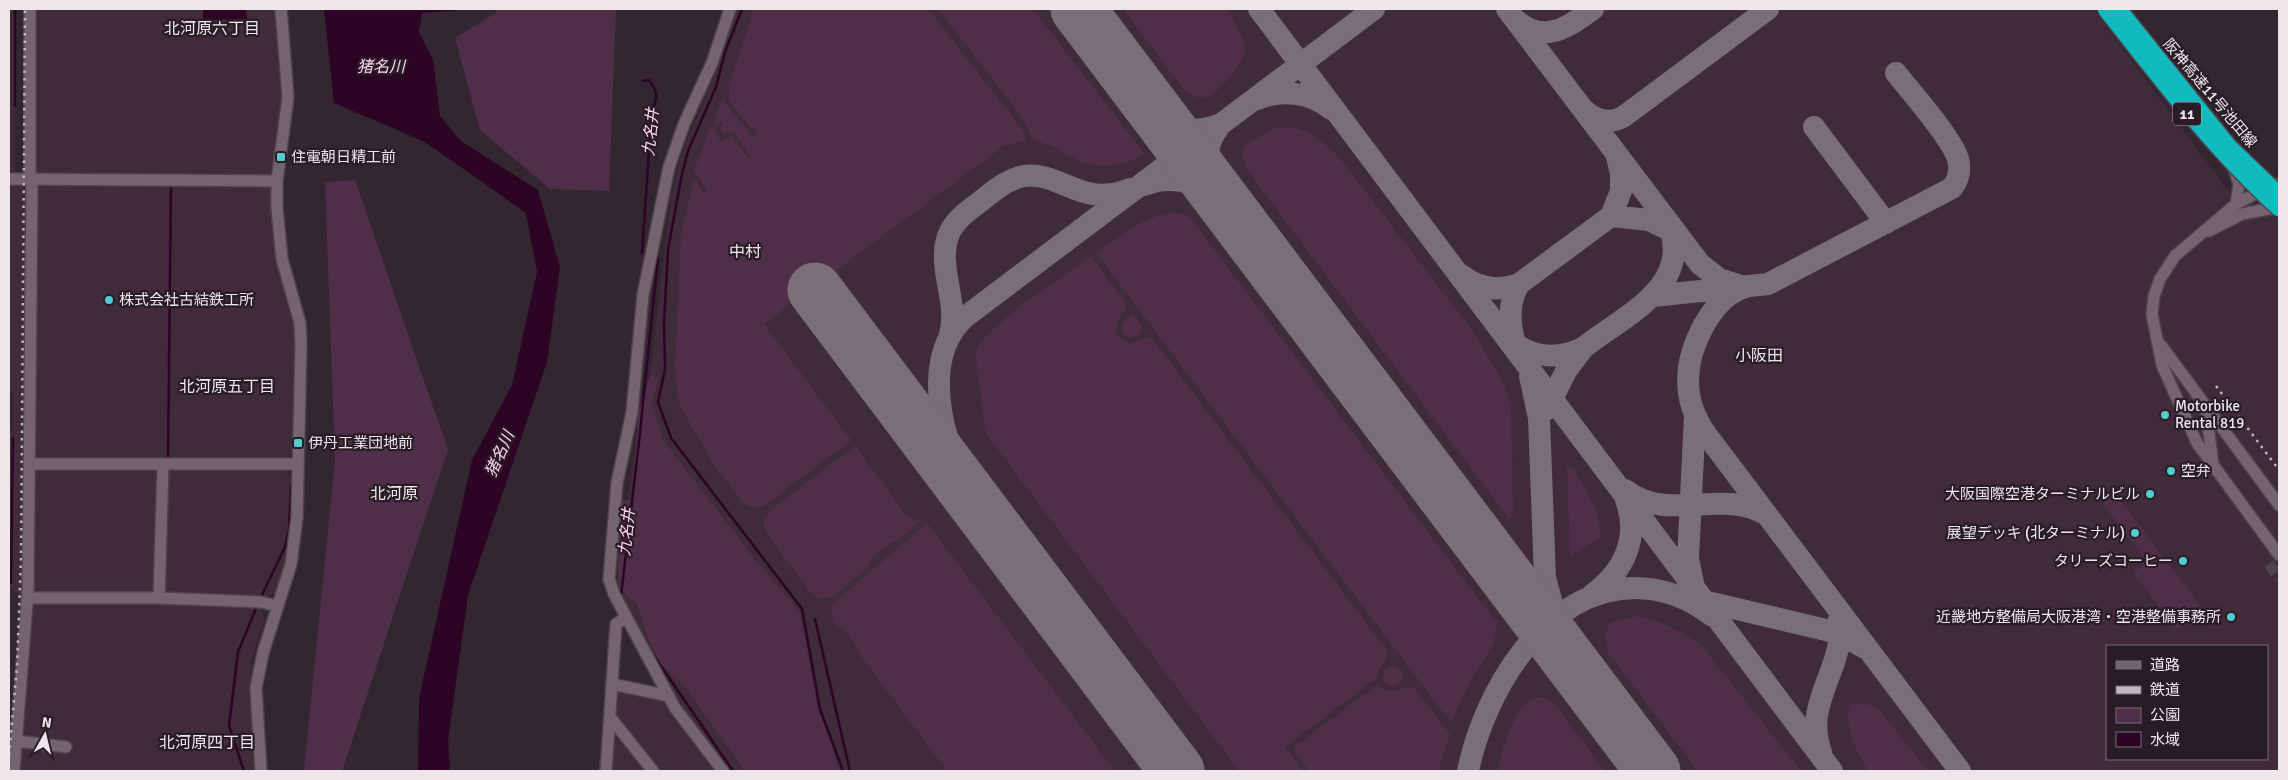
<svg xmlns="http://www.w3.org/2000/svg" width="2288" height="780" font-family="Signika,'Noto Sans JP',sans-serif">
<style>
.built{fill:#3f2b39;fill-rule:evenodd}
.green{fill:#4f2f47}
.water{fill:#2c0525}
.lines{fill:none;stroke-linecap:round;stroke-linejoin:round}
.stream{stroke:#2c0525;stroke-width:2.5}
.taxiway{stroke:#7a6e77;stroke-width:22}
.runway{stroke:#7a6e77;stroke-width:55}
.minor-tunnel{stroke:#4f434c;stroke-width:11;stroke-dasharray:11 5.5;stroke-linecap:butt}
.minor-casing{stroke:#4e434b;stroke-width:14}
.minor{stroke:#746470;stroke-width:11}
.rail{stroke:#c1b7be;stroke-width:2.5;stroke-dasharray:2.5 5;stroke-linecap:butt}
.highway-bridge-casing{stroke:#4e434b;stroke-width:18;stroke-linecap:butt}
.highway-bridge{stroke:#10babf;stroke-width:15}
.poi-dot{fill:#52ccd1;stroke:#291c26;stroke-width:2}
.labels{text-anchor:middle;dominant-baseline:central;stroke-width:4.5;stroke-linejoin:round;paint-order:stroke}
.shield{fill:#291c26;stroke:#b4a9b1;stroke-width:1}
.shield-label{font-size:14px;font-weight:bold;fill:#efe6ec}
.street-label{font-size:15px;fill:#efe6ec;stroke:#291c26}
.poi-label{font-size:15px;fill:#efe6ec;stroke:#291c26;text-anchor:start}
.neighbourhood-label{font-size:16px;fill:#efe6ec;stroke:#291c26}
.water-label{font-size:16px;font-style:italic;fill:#ffd2f2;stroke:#291c26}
</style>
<rect width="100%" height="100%" fill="#332630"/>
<path class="built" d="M9 9H14L15 176H9Z
M34 9H275L282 100 271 177 32 175Z
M735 9H2094L2223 184 2243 207 2279 196V771H729L694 727 616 586 632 468 650 374 671 195 682 152 710 87ZM2107 646H2267V759H2107Z
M9 183 269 185 271 187 273 238 295 330V438L287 461V471L294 487V516L286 569 276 592 266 597 261 609 265 618 251 661 254 668 252 696 257 771H16L29 604 9 586V431H13V392H9Z
M620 689 661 699 713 771H658L615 716V693Z
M619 734 648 771H611L613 736Z"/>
<path class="green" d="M496 9H616L609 191 550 189 480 130 455 38 497 12Z
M754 9H928L1023 130 1026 140 1004 146 764 324 851 440 764 506 750 507 745 505 715 466 700 441 680 406 677 392 675 367 681 235 693 183 696 181 704 194 708 191 694 170 710 128 716 130 720 141 732 136 748 158 751 157 733 132 723 133 720 127 723 124 722 122 717 125 715 123V117L722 99 754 138 756 136 757 127 751 128 729 100V83Z
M938 9H1033L1144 153C1131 165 1105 168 1088 164 1069 159 1054 143 1034 141L1022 117Z
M1123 9H1227C1234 22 1245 37 1245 52 1245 63 1215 96 1205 98 1197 99 1190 94 1184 90Z
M1292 127C1312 131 1324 143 1339 157L1472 330 1502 380 1511 406 1513 515 1510 520 1247 170 1242 156 1244 146 1274 128Z
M355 180 448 450 342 771H304L335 461 325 182Z
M1178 213 1189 216 1497 623 1494 643 1470 682 1451 723 1096 253C1121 234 1145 214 1178 213Z
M1091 256 1126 304C1125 316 1113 321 1117 335L1129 344 1151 337 1388 652C1387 663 1378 667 1377 678L1285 747 1303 771H1239L987 435 984 423 975 351C993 320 1060 279 1091 256Z
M1133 315 1143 327 1139 336 1130 338 1123 334 1121 325 1126 317Z
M650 375 659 377 652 402 663 440 756 561 800 612 819 714 826 728 839 771H745L683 684 661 664 647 636 637 603 625 595 619 583 618 569 621 500 633 501 638 415Z
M855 446 907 516 916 520 924 518 900 539 890 543 873 557 869 566 834 596 823 599 813 596 764 530V518L771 510Z
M1567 466 1574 469C1585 490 1602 512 1600 537L1570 557Z
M2116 494 2203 609 2176 629 2133 573 2147 562 2103 504Z
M927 523 1115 771H947L863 659 847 633 833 622 831 609 834 603Z
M1640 616C1665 623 1683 631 1703 647L1801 771H1698L1608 653 1605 635 1610 622Z
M1383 676a10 10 0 1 1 20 0a10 10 0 1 1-20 0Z
M1378 684C1394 699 1397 686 1414 688L1450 734 1438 771H1309L1294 751V747Z
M1535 697H1544L1557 707 1605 771H1498C1501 751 1515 705 1535 697Z
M1855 703 1871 705 1879 709 1928 771H1868C1855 748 1844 731 1850 704Z"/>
<path class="water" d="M203 9H246L247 19 203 20Z
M324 9H475L422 13 419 33 433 59 440 116 461 141 538 190 560 267 547 362 468 595 448 741 450 771H418L419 698 472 460 512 385 537 272 526 213 425 142 334 103Z"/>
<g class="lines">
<path class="stream" d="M742 9 725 52 716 87 688 151 682 174 668 249 664 322 665 369 658 402 671 438 802 609 820 709 843 771
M15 106V9
M642 253 652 108C660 97 656 90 649 80L643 81
M168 459 171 184
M9 583H11L13 438
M621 596 639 442 658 258
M260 599 285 547 289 530 291 486
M815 619 850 771
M652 653 733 771
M244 771 229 726 238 652 257 606"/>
<path class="taxiway" d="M1259 9 1832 771
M1507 9 1700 264 1719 279 1738 285
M1517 21C1544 45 1570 26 1593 9
M1257 99C1281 89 1310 92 1331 109
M1155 110C1172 128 1194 135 1218 125
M1585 111C1596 121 1609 124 1623 117L1768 9
M1814 127 1886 223
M1144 185C1173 174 1204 182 1226 204
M1216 191C1204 171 1204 145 1219 127
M1611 216 1649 220 1674 232
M1461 275C1479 289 1498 292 1519 284L1611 216 1621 191V174L1617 157
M1749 286C1727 292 1715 306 1704 325 1684 361 1681 399 1706 434L1960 771
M1653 296 1768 284 1952 188C1959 179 1961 170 1958 159 1952 138 1911 92 1896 73
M950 334C959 302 937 268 948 236 954 220 968 211 981 201 994 191 1007 179 1024 176 1061 171 1082 209 1130 189
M1512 342C1535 358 1557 360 1583 348 1623 316 1693 287 1669 225
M1516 346C1509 325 1507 304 1519 284
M1530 376 1539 418 1545 578 1563 644 1584 681
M1547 409 1566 371 1584 347
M1625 490C1668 524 1722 487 1767 515
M981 511C948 462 914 364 965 317L1374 9
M1693 583 1688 559 1695 415
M1593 594C1624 571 1640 538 1626 500
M1699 600 1826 630 1848 638 1863 647
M1821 752C1802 701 1847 667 1839 619
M1468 771C1484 693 1543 590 1634 588 1662 588 1689 598 1711 615"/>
<path class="runway" d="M1078 9 1653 771
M815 290 1177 771"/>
<path class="minor-tunnel" d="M2269 564 2279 578"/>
<defs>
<path id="minor" d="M2233 166 2239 184 2236 204
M9 179 277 181
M2279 184 2266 188 2236 204 2175 256 2160 279 2154 296 2152 314 2162 365 2197 443 2279 555
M2209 231 2242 214 2279 207
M2160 344 2279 505
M2206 409 2213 465
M30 464H297
M28 598H159L261 602 277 606
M159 598 163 466
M612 684 669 696
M610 717 653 771
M17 741 66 747
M14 771 28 590 32 182 30 179V9
M261 771 256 688 263 653 291 564 297 518 301 344 300 323 282 259 277 208V181L288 97 281 9
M606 771 616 624 626 617
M723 771 675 708 614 594 609 579 617 483 632 412 643 295 669 167 684 124 712 63 730 9"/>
</defs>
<use href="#minor" class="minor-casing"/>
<use href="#minor" class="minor"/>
<path class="rail" d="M2216 386 2279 470
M9 755 17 666 21 557 25 9"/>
<defs>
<path id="highway-bridge" d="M2105 9C2160 79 2213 149 2279 209
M2119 9 2229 146 2279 194"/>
</defs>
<use href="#highway-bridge" class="highway-bridge-casing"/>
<use href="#highway-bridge" class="highway-bridge"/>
</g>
<g class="poi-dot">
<rect x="276" y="152" width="10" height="10" rx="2.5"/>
<circle cx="109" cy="300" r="5"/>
<circle cx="2165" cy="415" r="5"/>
<rect x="293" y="438" width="10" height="10" rx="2.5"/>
<circle cx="2171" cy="471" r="5"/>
<circle cx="2150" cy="494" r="5"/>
<circle cx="2135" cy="533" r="5"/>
<circle cx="2183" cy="561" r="5"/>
<circle cx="2231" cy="617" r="5"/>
</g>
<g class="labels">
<rect class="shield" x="2173" y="102.5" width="28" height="23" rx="4"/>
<g class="shield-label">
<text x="2187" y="114">11</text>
</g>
<g class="street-label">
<text transform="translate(2210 93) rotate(50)">阪神高速11号池田線</text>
</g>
<g class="poi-label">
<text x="291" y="157">住電朝日精工前</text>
<text x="119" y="300">株式会社古結鉄工所</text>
<text x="2175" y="406">Motorbike<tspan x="2175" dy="17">Rental 819</tspan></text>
<text x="308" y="443">伊丹工業団地前</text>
<text x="2181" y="471">空弁</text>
<text x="2140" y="494" text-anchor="end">大阪国際空港ターミナルビル</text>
<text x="2125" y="533" text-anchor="end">展望デッキ (北ターミナル)</text>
<text x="2173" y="561" text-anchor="end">タリーズコーヒー</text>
<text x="2221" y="617" text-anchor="end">近畿地方整備局大阪港湾・空港整備事務所</text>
</g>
<g class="neighbourhood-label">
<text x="212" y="29">北河原六丁目</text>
<text x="745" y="252">中村</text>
<text x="1759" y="356">小阪田</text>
<text x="227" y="387">北河原五丁目</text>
<text x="394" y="494">北河原</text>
<text x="207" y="743">北河原四丁目</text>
</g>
<g class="water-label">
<text x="381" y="67">猪名川</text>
<text transform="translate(651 132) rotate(-84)">九名井</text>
<text transform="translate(500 454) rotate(-66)">猪名川</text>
<text transform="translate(627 532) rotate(-84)">九名井</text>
</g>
</g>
<rect width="2288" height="780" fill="none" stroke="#efe6ec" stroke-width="20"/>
<rect x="2106" y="645" width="162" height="115" fill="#291c26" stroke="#786d75"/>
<rect x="2116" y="661" width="25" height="8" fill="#746470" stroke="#786d75"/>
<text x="2150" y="670" font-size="15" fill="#efe6ec">道路</text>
<rect x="2116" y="686" width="25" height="8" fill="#c1b7be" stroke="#786d75"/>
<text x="2150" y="695" font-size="15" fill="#efe6ec">鉄道</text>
<rect x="2116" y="708" width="25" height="15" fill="#4f2f47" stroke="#786d75"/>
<text x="2150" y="720" font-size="15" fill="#efe6ec">公園</text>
<rect x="2116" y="732" width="25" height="15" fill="#2c0525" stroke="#786d75"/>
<text x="2150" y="745" font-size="15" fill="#efe6ec">水域</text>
<g transform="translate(45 735) rotate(8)" stroke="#291c26" stroke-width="4" paint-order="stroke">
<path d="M0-4L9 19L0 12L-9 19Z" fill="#efe6ec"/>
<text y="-8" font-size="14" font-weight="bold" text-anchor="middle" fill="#efe6ec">N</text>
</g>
</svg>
